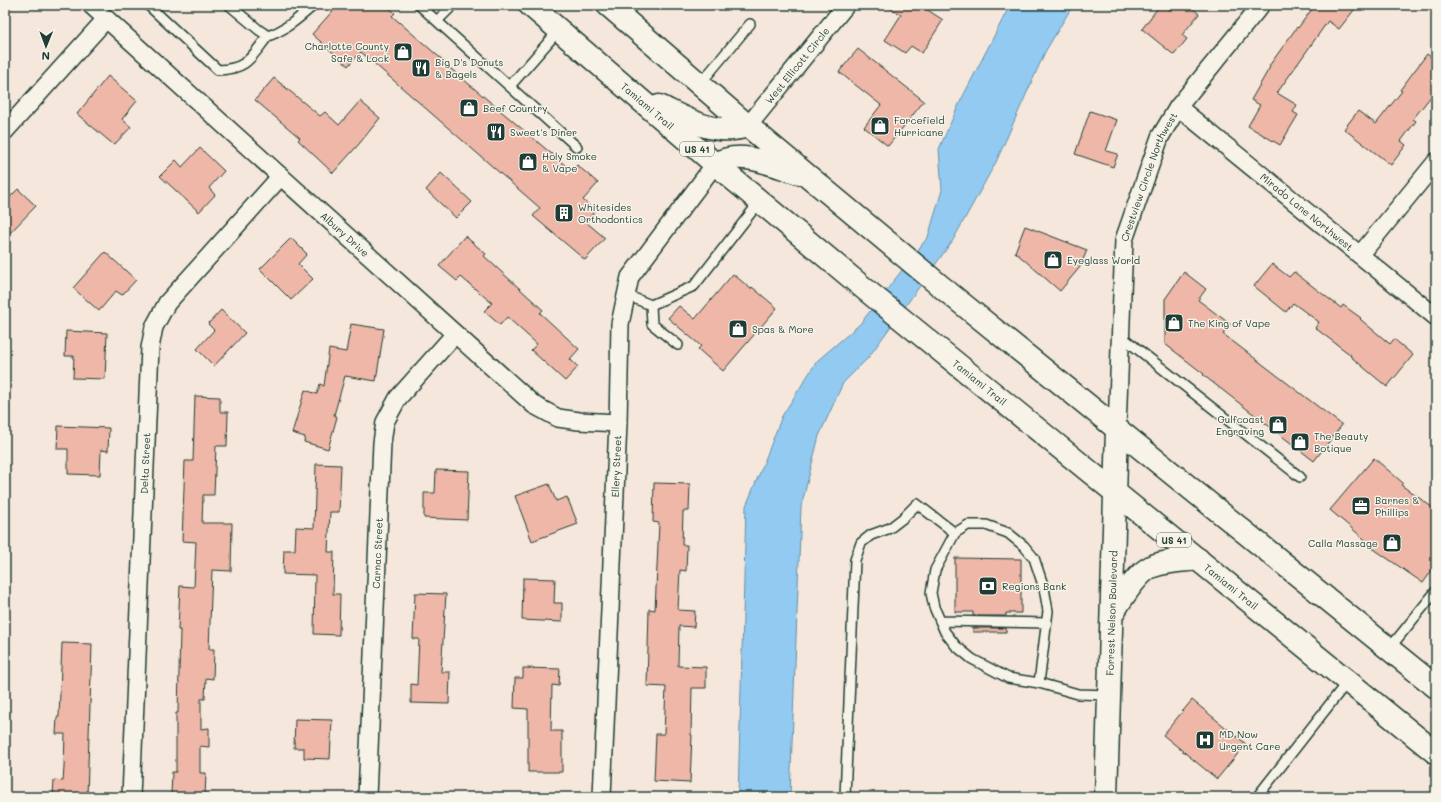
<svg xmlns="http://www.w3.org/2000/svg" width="1441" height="802" font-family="Mali,sans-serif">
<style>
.water{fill:#93caf1;stroke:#6592a5}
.building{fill:#efb7a7;stroke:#1f3d34}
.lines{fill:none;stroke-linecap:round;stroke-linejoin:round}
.lane-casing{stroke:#1f3d34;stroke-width:12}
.street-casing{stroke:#1f3d34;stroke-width:20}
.secondary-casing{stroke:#1f3d34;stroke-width:25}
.primary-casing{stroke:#1f3d34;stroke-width:25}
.lane{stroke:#f7f3e8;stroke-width:9}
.street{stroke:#f7f3e8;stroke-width:17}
.secondary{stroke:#f7f3e8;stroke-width:22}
.primary{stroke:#f7f3e8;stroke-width:22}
.labels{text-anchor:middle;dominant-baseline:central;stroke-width:3;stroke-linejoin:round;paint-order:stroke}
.shield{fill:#f7f3e8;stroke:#60746a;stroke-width:1}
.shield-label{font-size:9px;font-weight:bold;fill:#1f3d34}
.poi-label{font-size:10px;fill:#1f3d34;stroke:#f7f3e8;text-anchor:start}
.street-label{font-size:10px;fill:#1f3d34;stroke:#f7f3e8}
</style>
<rect width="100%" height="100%" fill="#f5e7db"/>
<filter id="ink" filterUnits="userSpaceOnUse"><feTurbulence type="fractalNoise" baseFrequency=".025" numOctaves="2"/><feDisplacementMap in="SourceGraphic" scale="8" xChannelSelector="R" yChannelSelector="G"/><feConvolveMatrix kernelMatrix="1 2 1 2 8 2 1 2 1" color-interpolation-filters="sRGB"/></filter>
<g filter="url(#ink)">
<path class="water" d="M1010 5H1073L1045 52 996 162 953 240 868 358 843 383 819 436 801 507 790 797H738L746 506 763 465 782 416 817 361 860 324 928 237 942 190 939 149 959 104Z"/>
<path class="building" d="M338 5H386L395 13 392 16 445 62 444 63 572 171 577 165 598 183 583 200 595 211 586 222 605 238 585 260 533 216 540 208 361 52 348 66 312 34Z
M886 5H920L943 20 922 53 911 46 905 53 885 40 901 15Z
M1160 5H1164L1170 10 1174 5H1189L1199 14 1182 35 1187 39 1174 55 1142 29Z
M1315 5H1358L1339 29 1328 21 1277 93 1297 105 1293 112 1298 115 1280 145 1248 126 1260 105 1251 100 1270 67 1269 66 1297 27 1298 28Z
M858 49 924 101 888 146 864 127 881 105 839 72Z
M1427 54 1436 61V90L1413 119 1416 121 1401 141 1406 145 1391 165 1344 129 1358 111 1376 124 1402 91 1400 90Z
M108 76 137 101 122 119 131 127 114 145 77 114Z
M274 78 320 116 325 112 339 125 360 101 380 118 359 144 333 173 298 140 300 138 255 100Z
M1090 111 1117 120 1106 151 1118 154 1113 167 1075 154Z
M200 148 224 171 209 188 215 195 199 212 160 176 176 160 182 167Z
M441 173 472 202 456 218 426 190Z
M18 189 36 206 5 238V202Z
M1025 226 1087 250 1080 267 1060 291 1015 252Z
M465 236 486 254 484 256 543 310 540 313 579 349 570 359 578 367 565 381 531 350 537 344 507 317 500 325 484 311 492 303 461 277 457 281 439 266Z
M291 238 307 254 298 264 313 279 291 300 260 269Z
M105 252 136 280 122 295 116 291 99 311 73 288Z
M1272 264 1289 277 1294 272 1341 308 1343 305 1361 318 1360 319 1390 344 1394 339 1413 355 1387 387 1350 356 1351 355 1315 328 1319 322 1293 303 1286 312 1254 286Z
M1184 272 1206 289 1198 300 1230 324 1223 334 1342 425 1314 461 1203 375 1204 374 1165 344V299Z
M733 274 751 289 752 287 777 308 723 371 698 349 701 346 668 318 679 306 695 319Z
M221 310 245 333 214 366 197 349 214 330 208 324Z
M351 324 384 329 376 381 345 376 334 415 337 417 328 449 304 442 305 437 292 433 305 390 317 394 320 384 324 386 329 349 346 352Z
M66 331 107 333 105 379 73 378 74 356H65Z
M195 396 220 397V412H228L227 446H216L214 495H203L202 523H232L231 571 212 570 209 649H214L213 679 206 678 205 699H201V729L209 728V747L200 746V773H206L205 797H176V795H171L172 772H176V713H178L180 630H178L180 586 194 587 196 542 182 541 185 461H193Z
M58 426 109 428 108 451 101 450 100 475 68 474V449H57Z
M1374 458 1403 483 1401 485 1436 510V565L1423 583 1368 545 1369 543 1330 510Z
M316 464 341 465 339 512H330L328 552H334L333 594H340L339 635 314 634 315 575 283 574 284 550H295L296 527 314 528Z
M436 470 469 471 467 520 424 518V493H435Z
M654 483 690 484 689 511H683L682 545H687L686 571 680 570 678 610 695 611 694 627 679 626 678 666 706 667V688H692L691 735H692L690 783 654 781 656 734H664L666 687 647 686 649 609 655 610 659 523 653 522Z
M549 484 556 501 567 497 578 524 532 541 515 496Z
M955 558 1021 559V613H1006V616H973V612H955Z
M523 578 555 579 554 603H562V622L522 620Z
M415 593 446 594 441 672H450L449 704 411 703V684L417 685 419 639H413Z
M973 628H1006V632H973Z
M62 643 92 644 87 797 53 796 54 780 63 781 64 767 65 734H56L57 717H59Z
M523 668 560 669 559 686 552 685 551 731H562V772H528V709L514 708 515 678H523Z
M1192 700 1246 744 1217 779 1163 735Z
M295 719 332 720 330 759 304 758V748H294Z"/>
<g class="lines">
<defs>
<path id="lane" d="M148 5 218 70C248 69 251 57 268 36
M229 5 259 30 268 36C286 30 300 17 314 5
M419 5 577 147
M623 18 634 5
M437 21 453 5
M700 84 750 24
M510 86 559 30
M626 295 651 305 694 286 760 201
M651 305 652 324 678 345
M1121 336 1300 477
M955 533 935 570 931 593 934 607 945 632 956 646 972 659 1008 678 1039 683
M940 621 1046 623
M1389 649 1436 591
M845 797 855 560 861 543 871 535 890 528 903 518 917 504 955 533 968 525H986L1008 533 1024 546 1034 558 1044 588 1048 611 1039 683 1078 694 1109 695
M1257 797 1348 681"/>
<g id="street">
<path id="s1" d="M91 5 534 405 558 418 579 421 618 423"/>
<path id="s2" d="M1178 107 1436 317"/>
<path id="s3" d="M748 126 846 5"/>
<path d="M5 131 106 19"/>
<path d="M1360 255 1436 162"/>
<path id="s4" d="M1117 429 1124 240 1160 137 1178 107 1261 5"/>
<path id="s5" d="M131 797 150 348 154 327 167 303 281 176"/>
<path id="s6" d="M367 797 382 443 385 422 398 398 455 334"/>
<path id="s7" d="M602 797 618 423 620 324 630 277 715 164"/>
</g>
<g id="secondary">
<path id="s8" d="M1106 797 1117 429"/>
</g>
<g id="primary">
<path id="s9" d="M530 5 715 164 866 290 1436 753"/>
<path d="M608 5 748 126 944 289 1436 687"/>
<path d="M659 106C681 116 707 132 733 129 738 129 743 127 748 126"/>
<path d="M715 164C741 149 772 165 799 173"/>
<path d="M1112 614C1121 600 1135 576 1149 568 1161 561 1184 561 1198 559"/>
</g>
</defs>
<use href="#lane" class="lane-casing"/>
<use href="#street" class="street-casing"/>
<use href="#secondary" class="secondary-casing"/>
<use href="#primary" class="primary-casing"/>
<use href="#lane" class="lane"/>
<use href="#street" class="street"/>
<use href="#secondary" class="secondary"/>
<use href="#primary" class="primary"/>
</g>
</g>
<defs>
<symbol id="shop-square" viewBox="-11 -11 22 22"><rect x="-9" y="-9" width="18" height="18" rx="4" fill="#1f3d34" stroke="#f7f3e8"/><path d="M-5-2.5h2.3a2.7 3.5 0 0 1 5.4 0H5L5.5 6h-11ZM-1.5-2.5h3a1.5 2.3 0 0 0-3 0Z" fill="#fff"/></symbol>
<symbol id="restaurant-square" viewBox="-11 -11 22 22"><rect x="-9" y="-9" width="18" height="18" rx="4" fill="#1f3d34" stroke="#f7f3e8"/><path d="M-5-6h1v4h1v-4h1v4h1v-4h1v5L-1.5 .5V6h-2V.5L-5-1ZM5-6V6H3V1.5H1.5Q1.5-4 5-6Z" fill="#fff"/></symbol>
<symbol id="building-square" viewBox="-11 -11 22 22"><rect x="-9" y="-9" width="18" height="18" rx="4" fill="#1f3d34" stroke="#f7f3e8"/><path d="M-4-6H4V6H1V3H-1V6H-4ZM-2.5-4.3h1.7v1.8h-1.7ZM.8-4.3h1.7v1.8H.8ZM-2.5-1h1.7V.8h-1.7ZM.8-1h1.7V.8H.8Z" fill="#fff"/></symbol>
<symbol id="office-square" viewBox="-11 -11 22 22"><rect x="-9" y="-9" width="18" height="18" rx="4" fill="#1f3d34" stroke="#f7f3e8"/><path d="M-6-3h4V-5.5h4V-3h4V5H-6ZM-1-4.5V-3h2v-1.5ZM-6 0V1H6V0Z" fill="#fff"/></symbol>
<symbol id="bank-square" viewBox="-11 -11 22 22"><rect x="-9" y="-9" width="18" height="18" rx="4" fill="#1f3d34" stroke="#f7f3e8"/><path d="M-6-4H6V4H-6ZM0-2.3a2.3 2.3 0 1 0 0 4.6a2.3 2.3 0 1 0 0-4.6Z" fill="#fff"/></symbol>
<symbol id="hospital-square" viewBox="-11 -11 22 22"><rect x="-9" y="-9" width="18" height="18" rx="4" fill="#1f3d34" stroke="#f7f3e8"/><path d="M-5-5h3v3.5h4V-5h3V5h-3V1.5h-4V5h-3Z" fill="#fff"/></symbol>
</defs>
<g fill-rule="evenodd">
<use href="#shop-square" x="392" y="41" width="22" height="22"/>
<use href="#restaurant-square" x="410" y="57" width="22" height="22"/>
<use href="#shop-square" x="458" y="97" width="22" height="22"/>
<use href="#shop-square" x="869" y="115" width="22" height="22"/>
<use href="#restaurant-square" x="485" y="121" width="22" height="22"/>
<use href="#shop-square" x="517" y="151" width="22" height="22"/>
<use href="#building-square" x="553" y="202" width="22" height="22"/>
<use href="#shop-square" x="1042" y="249" width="22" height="22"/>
<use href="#shop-square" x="1163" y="312" width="22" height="22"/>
<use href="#shop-square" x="727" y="318" width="22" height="22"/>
<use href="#shop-square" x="1267" y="414" width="22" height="22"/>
<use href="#shop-square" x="1289" y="431" width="22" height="22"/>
<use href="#office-square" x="1350" y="495" width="22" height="22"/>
<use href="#shop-square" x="1381" y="532" width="22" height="22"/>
<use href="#bank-square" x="977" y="575" width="22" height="22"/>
<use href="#hospital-square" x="1194" y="729" width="22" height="22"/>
</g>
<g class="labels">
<g class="shield">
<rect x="680" y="142" width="34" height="14" rx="3"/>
<rect x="1157" y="533" width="34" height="14" rx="3"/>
</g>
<g class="shield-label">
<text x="697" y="149">US 41</text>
<text x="1174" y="540">US 41</text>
</g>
<g class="poi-label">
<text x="389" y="46" text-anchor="end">Charlotte County<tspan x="389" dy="12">Safe &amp; Lock</tspan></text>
<text x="435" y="62">Big D's Donuts<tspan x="435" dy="12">&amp; Bagels</tspan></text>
<text x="483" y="108">Beef Country</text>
<text x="894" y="120">Forcefield<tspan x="894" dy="12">Hurricane</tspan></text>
<text x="510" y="132">Sweet's Diner</text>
<text x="542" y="156">Holy Smoke<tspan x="542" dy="12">&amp; Vape</tspan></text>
<text x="578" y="207">Whitesides<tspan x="578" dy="12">Orthodontics</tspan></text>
<text x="1067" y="260">Eyeglass World</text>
<text x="1188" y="323">The King of Vape</text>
<text x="752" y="329">Spas &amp; More</text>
<text x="1264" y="419" text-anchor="end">Gulfcoast<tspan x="1264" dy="12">Engraving</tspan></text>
<text x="1314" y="436">The Beauty<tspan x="1314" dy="12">Botique</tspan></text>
<text x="1375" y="500">Barnes &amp;<tspan x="1375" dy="12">Phillips</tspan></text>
<text x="1378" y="543" text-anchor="end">Calla Massage</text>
<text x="1002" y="586">Regions Bank</text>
<text x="1219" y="734">MD Now<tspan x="1219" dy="12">Urgent Care</tspan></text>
</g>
<g class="street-label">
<text stroke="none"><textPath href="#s3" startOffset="78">West Ellicott Circle</textPath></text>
<text stroke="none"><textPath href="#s9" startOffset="155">Tamiami Trail</textPath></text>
<text stroke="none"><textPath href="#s4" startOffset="257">Crestview Circle Northwest</textPath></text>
<text stroke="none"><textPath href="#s2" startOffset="166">Mirado Lane Northwest</textPath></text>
<text stroke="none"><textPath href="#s1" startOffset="342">Albury Drive</textPath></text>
<text stroke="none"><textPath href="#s9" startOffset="587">Tamiami Trail</textPath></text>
<text stroke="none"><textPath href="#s5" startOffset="334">Delta Street</textPath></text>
<text stroke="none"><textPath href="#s7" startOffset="331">Ellery Street</textPath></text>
<text stroke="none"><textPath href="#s6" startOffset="244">Carnac Street</textPath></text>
<text stroke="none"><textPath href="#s9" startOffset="911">Tamiami Trail</textPath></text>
<text stroke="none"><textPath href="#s8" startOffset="184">Forrest Nelson Boulevard</textPath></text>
</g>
</g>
<rect width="1441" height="802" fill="none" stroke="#f7f3e8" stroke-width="20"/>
<rect x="10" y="10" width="1421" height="782" fill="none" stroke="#1f3d34" stroke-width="1.5" filter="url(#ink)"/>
<g transform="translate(46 46) rotate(181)" stroke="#f7f3e8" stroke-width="3" paint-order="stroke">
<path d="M0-3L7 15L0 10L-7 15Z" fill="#1f3d34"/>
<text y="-6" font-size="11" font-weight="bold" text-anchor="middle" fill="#1f3d34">N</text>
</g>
</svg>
